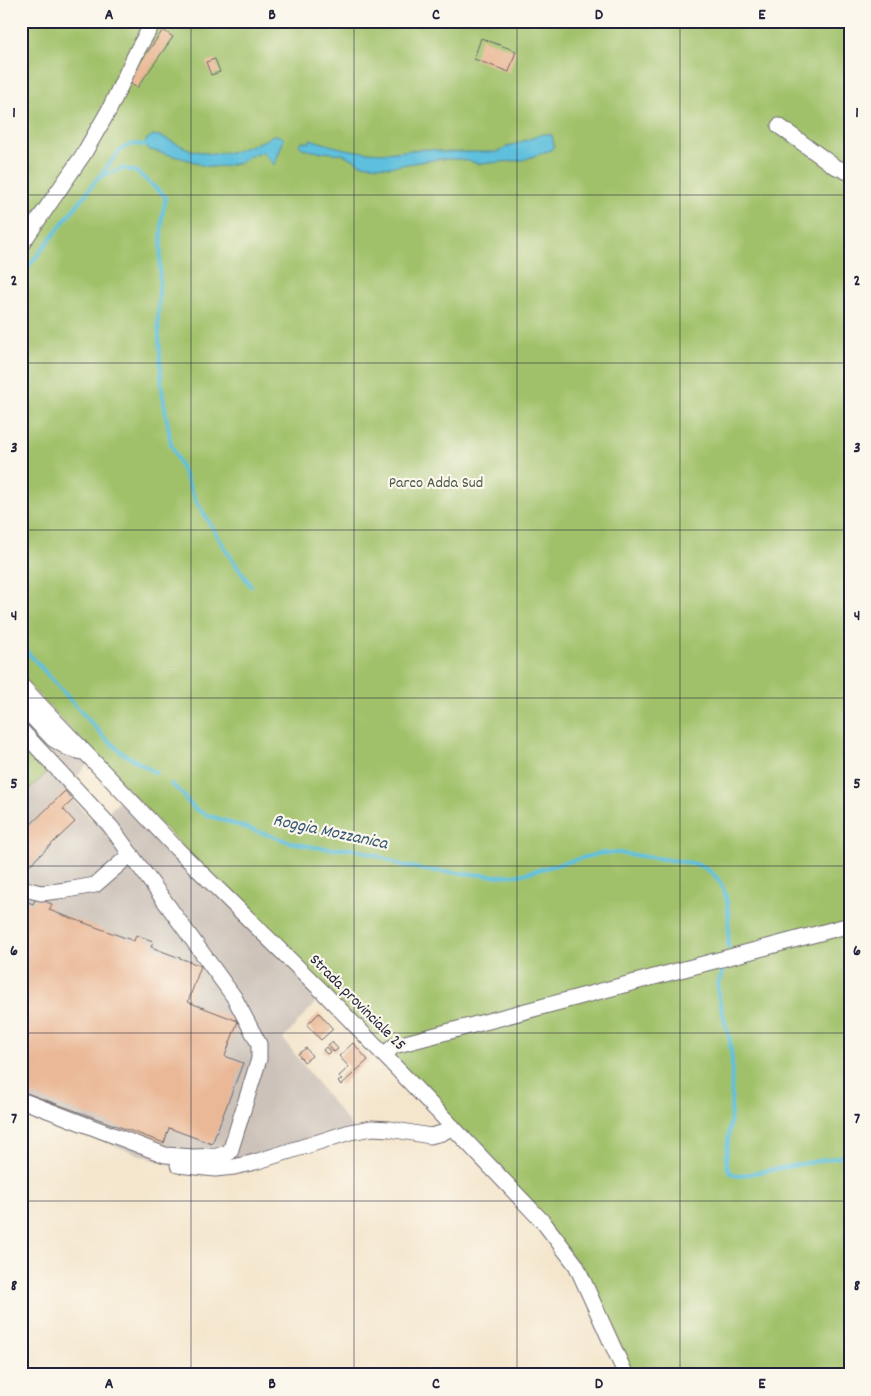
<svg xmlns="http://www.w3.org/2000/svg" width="871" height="1396" font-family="Dekko,sans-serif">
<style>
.industrial{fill:#ccc2b9}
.green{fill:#a0c169;stroke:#617252}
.water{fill:#5fc0dd;stroke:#40718c}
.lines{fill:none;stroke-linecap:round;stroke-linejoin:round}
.stream{stroke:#5fc0dd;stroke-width:4}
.building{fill:#eab896}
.minor-casing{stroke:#6c676e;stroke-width:17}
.minor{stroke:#fff;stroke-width:15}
.grid{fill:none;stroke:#22223b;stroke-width:1;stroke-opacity:0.55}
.labels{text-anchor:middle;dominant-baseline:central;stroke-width:4.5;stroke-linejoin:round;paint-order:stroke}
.park-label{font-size:16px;fill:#4e5a4b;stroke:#fbf7ec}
.street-label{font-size:16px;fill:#22223b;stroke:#fbf7ec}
.water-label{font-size:18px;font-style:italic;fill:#375974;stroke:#fbf7ec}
.neatline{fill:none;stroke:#22223b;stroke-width:2}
.grid-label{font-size:16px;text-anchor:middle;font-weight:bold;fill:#22223b}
</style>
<rect width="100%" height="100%" fill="#fbf7ec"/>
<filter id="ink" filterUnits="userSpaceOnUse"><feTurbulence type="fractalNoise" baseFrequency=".02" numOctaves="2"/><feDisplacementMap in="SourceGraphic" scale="10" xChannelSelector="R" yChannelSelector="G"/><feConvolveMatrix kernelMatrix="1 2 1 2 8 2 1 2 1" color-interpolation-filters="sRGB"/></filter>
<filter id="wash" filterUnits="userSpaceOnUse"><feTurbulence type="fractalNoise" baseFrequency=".0096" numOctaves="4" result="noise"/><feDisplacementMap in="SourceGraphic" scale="20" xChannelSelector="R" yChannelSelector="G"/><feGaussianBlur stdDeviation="1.12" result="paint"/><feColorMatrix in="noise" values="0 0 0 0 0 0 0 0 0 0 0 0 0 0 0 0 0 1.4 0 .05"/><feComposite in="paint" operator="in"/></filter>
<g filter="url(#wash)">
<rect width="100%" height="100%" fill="#f4e6cd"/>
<path class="industrial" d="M21 690 89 762 65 791 95 823 126 796 324 993 283 1039 355 1131 255 1162 189 1167 157 1161 21 1111Z"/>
<path class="green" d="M21 21H850V1375H631L581 1265 21 677Z
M21 745 47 773 21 797Z"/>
<path class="water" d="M543 134 552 135 554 146 551 150 523 160 480 164 460 159H438L389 167 360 164 353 159 342 154 312 151 304 149 299 145 302 141 309 143 310 139C329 145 348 151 368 152 377 153 386 153 395 152 409 151 429 146 442 152H498L507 147Z
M153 135 160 136 191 150 212 154 233 152 265 140 273 135 281 136 284 139 275 164H273L263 152 252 155 239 163 225 166 210 167 201 165 189 160 150 150C146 148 146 145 146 140Z"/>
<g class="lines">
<path class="stream" d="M97 178 123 168 137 172 166 197 162 216 158 320 162 390 171 444 196 501 230 556 251 586
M21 276 121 149 133 144 146 145
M21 645 104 737 121 752 156 773
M171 784 182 793 188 802 195 809 207 815 290 842 313 847 333 849H354L376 855 401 865 425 870 495 876 519 875 582 858 601 853H619L692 863C733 874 729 912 728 947
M724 968 718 984V995L730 1041 732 1060 731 1113 726 1159C727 1168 729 1174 738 1176L850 1155"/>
</g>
<g id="blocks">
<path class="building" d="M163 30 173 37 137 88 127 81Z
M481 38 516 51 509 72 474 59Z
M215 59 220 72 211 75 206 62Z
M65 791 73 800 63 809 75 822 21 873V834Z
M36 898 52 904 49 910 134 941 136 935 153 941 151 947 201 966 188 1002 238 1021 225 1056 243 1063 212 1144 169 1128 164 1143 21 1091V899L33 904Z
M319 1013 333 1029 321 1040 307 1025Z
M332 1042 338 1049 334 1052 328 1045Z
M353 1043 368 1060 341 1085 338 1082 342 1079 339 1076 349 1067 339 1056Z
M326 1047 330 1052 327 1054 323 1050Z
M306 1048 312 1056 304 1062 298 1054Z"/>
</g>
</g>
<g filter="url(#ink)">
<use href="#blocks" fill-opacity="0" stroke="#6c676e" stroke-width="1"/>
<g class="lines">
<defs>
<path id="minor" d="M779 126 834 166 850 173
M21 245 83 155 109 110 138 49 154 21
M21 685 177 849 324 993 384 1055 544 1223 576 1265 626 1375
M21 705 53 739 68 748 82 752
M21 730 111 827 234 997 259 1044V1059L230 1152 217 1156 194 1157 165 1155 21 1100
M21 888 41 893 67 890 95 885 131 854
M384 1055 394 1046 850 925
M178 1165 215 1169 234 1167 255 1162 350 1132 372 1128 390 1129 430 1136 442 1133 453 1127"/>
</defs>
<use href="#minor" class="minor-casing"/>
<use href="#minor" class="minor"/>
</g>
</g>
<path class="grid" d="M191 21V1375M354 21V1375M517 21V1375M680 21V1375M21 195H850M21 363H850M21 530H850M21 698H850M21 866H850M21 1033H850M21 1201H850"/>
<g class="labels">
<g class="park-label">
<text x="436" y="483">Parco Adda Sud</text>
</g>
<g class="street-label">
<text transform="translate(357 1003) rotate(45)">Strada provinciale 25</text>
</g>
<g class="water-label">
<text transform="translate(330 833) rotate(12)">Roggia Mozzanica</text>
</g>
</g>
<rect width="871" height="1396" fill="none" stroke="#fbf7ec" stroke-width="55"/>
<rect x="28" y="28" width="816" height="1340" class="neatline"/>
<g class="grid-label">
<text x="109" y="19">A</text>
<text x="272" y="19">B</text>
<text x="436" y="19">C</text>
<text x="599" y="19">D</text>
<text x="762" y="19">E</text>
<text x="14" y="117">1</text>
<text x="857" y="117">1</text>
<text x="14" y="285">2</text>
<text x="857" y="285">2</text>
<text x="14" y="452">3</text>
<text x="857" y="452">3</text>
<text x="14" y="620">4</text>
<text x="857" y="620">4</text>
<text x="14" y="788">5</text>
<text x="857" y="788">5</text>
<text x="14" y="955">6</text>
<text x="857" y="955">6</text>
<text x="14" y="1123">7</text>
<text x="857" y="1123">7</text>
<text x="14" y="1290">8</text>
<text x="857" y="1290">8</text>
<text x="109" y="1388">A</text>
<text x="272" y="1388">B</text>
<text x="436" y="1388">C</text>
<text x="599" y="1388">D</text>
<text x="762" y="1388">E</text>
</g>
</svg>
